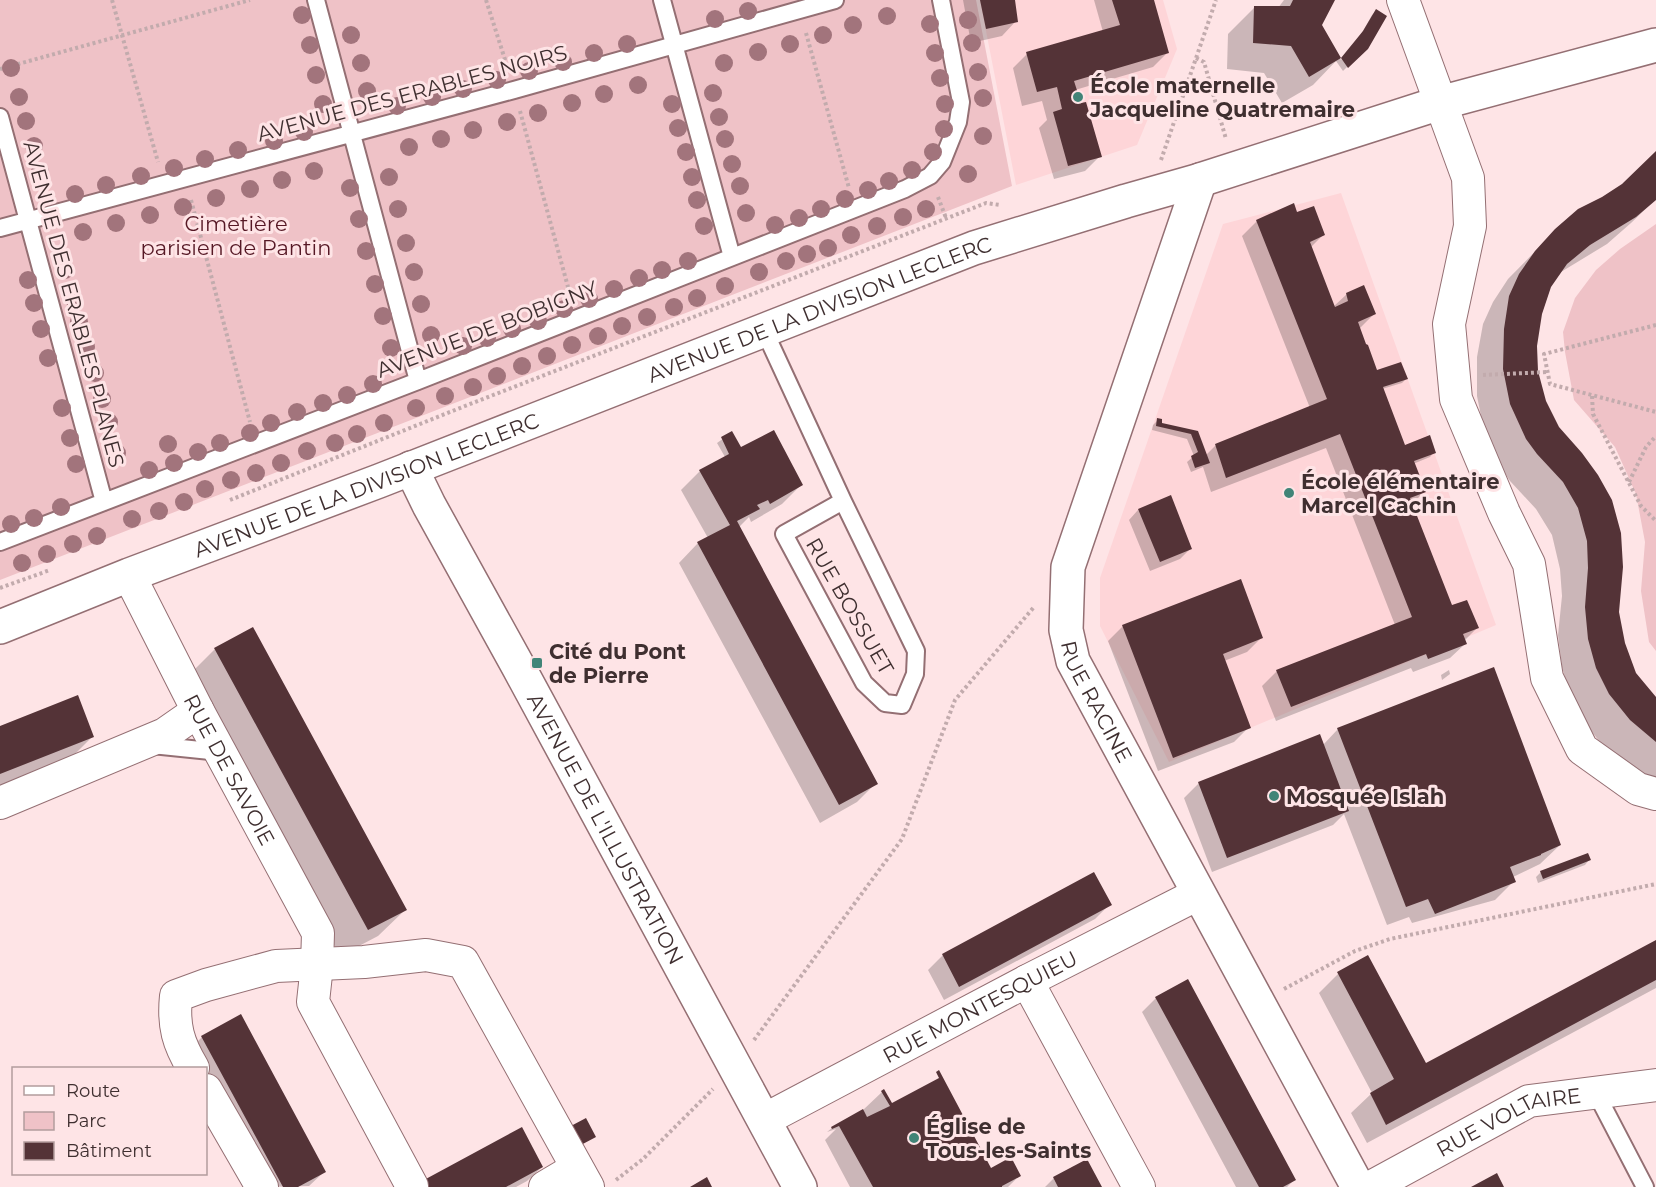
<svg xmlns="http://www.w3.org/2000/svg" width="1656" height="1187" font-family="Montserrat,sans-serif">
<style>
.built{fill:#fed5d8}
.green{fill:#efc2c7}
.shadow{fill:#0003}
.building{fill:#543337}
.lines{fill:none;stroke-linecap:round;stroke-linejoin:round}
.lane-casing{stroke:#946f73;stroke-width:20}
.street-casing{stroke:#946f73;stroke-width:34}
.secondary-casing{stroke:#946f73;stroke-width:36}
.path{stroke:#c2abad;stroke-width:4;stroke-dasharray:3 3;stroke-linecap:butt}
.lane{stroke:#fff;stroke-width:16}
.street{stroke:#fff;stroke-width:32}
.secondary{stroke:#fff;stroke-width:33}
.tree{fill:#a2747c}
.poi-dot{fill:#418477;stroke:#fee4e6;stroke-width:2}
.labels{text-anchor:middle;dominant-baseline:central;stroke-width:6;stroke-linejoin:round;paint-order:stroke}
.poi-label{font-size:21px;font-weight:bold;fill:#3f2f30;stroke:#fee4e6;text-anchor:start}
.street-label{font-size:21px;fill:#3f2f30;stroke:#fee4e6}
.park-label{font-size:21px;fill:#561825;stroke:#fee4e6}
</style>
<rect width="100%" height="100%" fill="#fee4e6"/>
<path class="built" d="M980 0H1163L1177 49 1137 145 1016 185Z
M1341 193 1496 625 1169 762 1100 626V578L1223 224Z"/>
<path class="green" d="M0 0H976L1012 186 0 580Z
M1656 224V651L1649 642 1641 591 1645 542 1636 494 1615 447 1574 400 1565 352 1563 332 1575 298 1596 270 1620 249Z"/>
<path class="shadow" d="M963 0H1014L1016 21 1002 36 971 43Z
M1094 0H1152L1168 52 1153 67 1075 90 1100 156 1085 171 1054 179 1039 128 1047 120 1042 101 1022 106 1013 68 1027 54 1103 32Z
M1284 0H1333L1320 25 1341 60 1359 38 1372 15 1376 11 1366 48 1343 71 1336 61 1313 85 1282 103 1264 73 1227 69 1228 34 1255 7 1278 8Z
M1656 152V199L1631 223 1607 244 1561 272 1549 286 1540 314 1535 346 1537 371 1545 402 1618 612 1623 644 1635 674 1656 699V784L1604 747 1583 721 1570 695 1562 667 1558 635 1562 596 1560 569 1552 535 1536 509 1510 481 1500 466 1484 431 1477 396V357L1483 324 1493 302 1508 279 1556 230 1623 185Z
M1297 214 1323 235 1311 247 1333 307 1347 294 1374 314 1359 329 1376 373 1406 379 1402 383 1382 389 1404 448 1434 452 1430 457 1413 464 1424 492 1411 505 1452 607 1477 628 1464 641 1465 644 1450 658 1413 672 1411 668 1276 721 1262 686 1277 671 1395 625 1326 448 1211 492 1203 467 1191 472 1187 462 1194 456 1187 439 1152 430 1153 425 1158 420 1160 424 1197 432 1205 456 1215 446 1310 408 1242 236 1257 221Z
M731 433 740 449 801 485 782 504 751 522 749 517 739 527 876 783 857 802 820 823 679 563 698 543 708 538 681 490 700 471 725 457 717 443Z
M1138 510 1190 549 1180 559 1150 571 1129 520Z
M1123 626 1261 638 1247 652 1224 661 1249 727 1234 742 1158 771 1108 641Z
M215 649 405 910 378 936 340 956 188 676Z
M1449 670 1450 674 1442 680 1441 675Z
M0 727 92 737 66 763 0 789Z
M1338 729 1560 845 1540 864 1513 877 1514 881 1495 900 1412 923 1409 917 1387 925 1344 814 1333 825 1212 872 1184 798 1199 783 1323 745Z
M1589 860 1585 865 1538 883 1536 877 1541 872Z
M1094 874 1110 904 1095 919 944 1000 928 970 943 955Z
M1656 942V988L1367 1143 1351 1113 1372 1093 1319 993 1338 974 1425 1065Z
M1156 998 1294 1180 1287 1187H1236L1142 1012Z
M202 1037 324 1172 309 1186 261 1187 188 1051Z
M882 1092 892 1105 991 1170 1020 1175 1008 1187H850L825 1140 836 1129 827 1132 832 1128 863 1110Z
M542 1167 527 1181 516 1187H415Z
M1054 1178 1100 1187H1045Z"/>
<path class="building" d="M980 0H1015L1018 22 986 29Z
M1112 0H1154L1169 53 1074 81 1081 103 1086 102 1102 157 1068 166 1053 112 1062 109 1057 87 1037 92 1026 52 1120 25Z
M1293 0H1335L1322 25 1341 58 1309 77 1291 46 1253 43 1254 6H1290Z
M1376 9 1387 16 1368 49 1348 68 1341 58 1363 31Z
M1656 151V200L1636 217 1590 245 1567 264 1551 287 1542 314 1537 346 1538 371 1546 401 1559 427 1582 453 1598 475 1612 500 1621 533 1623 567 1619 612 1625 643 1636 673 1656 697V742L1630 720 1609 694 1596 668 1588 639 1585 607 1588 568 1587 541 1578 508 1563 482 1537 454 1526 439 1510 404 1503 369 1504 329 1509 296 1519 274 1535 251 1555 229 1578 209 1602 197 1622 184Z
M1294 203 1297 212 1314 206 1325 235 1310 242 1335 307 1348 301 1346 293 1364 285 1376 314 1358 322 1366 344 1368 345 1377 370 1401 362 1408 379 1383 387 1405 445 1430 435 1436 453 1414 461 1426 492 1410 498 1452 605 1467 600 1479 628 1463 634 1467 644 1428 659 1426 654 1291 707 1276 670 1412 617 1340 434 1226 478 1215 444 1327 399 1256 220Z
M1157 418 1162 419V423L1198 431 1210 463 1195 468 1191 456 1198 452 1191 434 1156 426Z
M774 430 803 485 770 504 768 500 757 505 760 509 737 521 878 784 839 805 697 542 730 525 699 470 729 454 721 437 732 431 741 447Z
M1171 495 1192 549 1160 562 1138 509Z
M1241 579 1263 638 1223 654 1251 728 1173 758 1122 625Z
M253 627 407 910 368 930 214 648Z
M1494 667 1561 845 1541 854V855L1510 867 1516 882 1435 914 1428 899 1406 907 1337 728Z
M78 695 94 737 0 774V726Z
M1320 734 1349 811 1227 858 1198 782Z
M1588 853 1591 860 1543 879 1540 871Z
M1094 872 1112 905 959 987 942 954Z
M1656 940V980L1386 1125 1370 1093 1394 1079 1337 972 1368 955 1426 1063Z
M1188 979 1296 1180 1283 1187H1259L1155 997Z
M241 1014 326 1172 298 1187H283L201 1036Z
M939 1070 991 1168 1011 1157 1021 1176 1002 1186V1187H873L839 1126 832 1129 831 1127 863 1109 867 1117 890 1106 881 1091 884 1089 892 1103 939 1078 936 1072Z
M586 1118 596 1137 579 1146 569 1127Z
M522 1127 543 1167 506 1187H411Z
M1087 1159 1102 1187H1058L1053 1177Z
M1497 1173 1504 1187H1471Z
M707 1177 712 1187H690Z"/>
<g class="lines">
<defs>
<path id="lane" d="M316 0 418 381
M662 0 732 257
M0 117 104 502
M0 228 514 90 835 0
M764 330 843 501 916 651 915 674 902 705 885 703 864 683 784 534 843 501
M0 542 418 381 905 189 930 176 942 162 958 122 961 102 941 0
M152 745 220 752
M1596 1093 1645 1187"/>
<g id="street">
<path d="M1403 0 1468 178 1470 226 1449 324 1456 399 1504 513 1529 564 1547 678 1582 749 1638 789 1656 794"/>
<path id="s1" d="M129 575 198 711 318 933 317 965 313 1002 412 1186"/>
<path d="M0 803 165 734 198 711"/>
<path d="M1027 981 1139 1187"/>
<path d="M193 1068C178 1043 173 1026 176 996L206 985 276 966 364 962 426 955 463 962 588 1187"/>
<path d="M206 1090 262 1187"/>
<path id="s2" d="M764 1120 1027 981 1198 894"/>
<path d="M545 1187 577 1168"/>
<path id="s3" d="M1371 1187 1529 1101 1656 1085"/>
</g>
<g id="secondary">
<path id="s4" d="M1200 180 1068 567 1066 630 1073 661 1358 1187"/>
<path id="s5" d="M411 468 429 505 518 666 800 1187"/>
<path id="s6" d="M0 627 129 575 379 481 974 248 1126 201 1200 180 1440 103 1656 45"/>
</g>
</defs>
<use href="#lane" class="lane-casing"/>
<use href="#street" class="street-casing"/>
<use href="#secondary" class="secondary-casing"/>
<path class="path" d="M112 0 158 162
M486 0 508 69
M806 33 849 188
M1196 58 1204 62 1226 139
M0 69 250 0
M520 111 571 298
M1161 160 1216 0
M938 197 946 218
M191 200 250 422
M1656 325 1544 354 1550 384 1656 412
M1483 375 1548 372
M1592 396 1593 414 1641 506 1656 521
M1629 482 1646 447 1656 436
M230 500 465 406 986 203 1000 205
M0 588 50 570
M1284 989 1355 951 1390 939 1656 884
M754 1040 902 839 955 700 1034 607
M616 1180 643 1159 713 1089"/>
<use href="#lane" class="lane"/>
<use href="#street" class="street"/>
<use href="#secondary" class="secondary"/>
</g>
<g class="tree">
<circle cx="748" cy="11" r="9"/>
<circle cx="302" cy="15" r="9"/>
<circle cx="887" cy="16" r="9"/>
<circle cx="715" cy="19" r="9"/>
<circle cx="968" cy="20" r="9"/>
<circle cx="930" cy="24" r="9"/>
<circle cx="853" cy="25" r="9"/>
<circle cx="351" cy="35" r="9"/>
<circle cx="823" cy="35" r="9"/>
<circle cx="972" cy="43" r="9"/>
<circle cx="627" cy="44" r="9"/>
<circle cx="790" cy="44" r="9"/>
<circle cx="310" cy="45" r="9"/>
<circle cx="758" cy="52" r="9"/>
<circle cx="594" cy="53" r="9"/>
<circle cx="935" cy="53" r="9"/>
<circle cx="563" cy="62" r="9"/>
<circle cx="361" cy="63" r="9"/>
<circle cx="724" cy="63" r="9"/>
<circle cx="11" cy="68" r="9"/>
<circle cx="529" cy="71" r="9"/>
<circle cx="978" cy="72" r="9"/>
<circle cx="316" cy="75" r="9"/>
<circle cx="940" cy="78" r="9"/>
<circle cx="497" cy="80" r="9"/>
<circle cx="638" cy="85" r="9"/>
<circle cx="463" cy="89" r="9"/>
<circle cx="367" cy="91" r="9"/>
<circle cx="713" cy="93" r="9"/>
<circle cx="604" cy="94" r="9"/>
<circle cx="19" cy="97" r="9"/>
<circle cx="432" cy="97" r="9"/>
<circle cx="983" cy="98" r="9"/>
<circle cx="572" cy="103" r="9"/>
<circle cx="323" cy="104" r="9"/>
<circle cx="672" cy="104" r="9"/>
<circle cx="945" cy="104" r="9"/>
<circle cx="397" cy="106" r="9"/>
<circle cx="538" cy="113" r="9"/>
<circle cx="719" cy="117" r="9"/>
<circle cx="26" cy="121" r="9"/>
<circle cx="507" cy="122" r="9"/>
<circle cx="678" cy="128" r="9"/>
<circle cx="944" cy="129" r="9"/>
<circle cx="473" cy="130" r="9"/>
<circle cx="304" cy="132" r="9"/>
<circle cx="983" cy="136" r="9"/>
<circle cx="441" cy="139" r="9"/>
<circle cx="725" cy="139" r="9"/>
<circle cx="274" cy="141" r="9"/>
<circle cx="34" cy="146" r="9"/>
<circle cx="409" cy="147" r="9"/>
<circle cx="238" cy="150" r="9"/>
<circle cx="686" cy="152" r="9"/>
<circle cx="933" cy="152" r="9"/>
<circle cx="205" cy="159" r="9"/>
<circle cx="732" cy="164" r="9"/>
<circle cx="174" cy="168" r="9"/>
<circle cx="912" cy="170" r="9"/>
<circle cx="314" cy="171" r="9"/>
<circle cx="40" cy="172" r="9"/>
<circle cx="968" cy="174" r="9"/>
<circle cx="141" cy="176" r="9"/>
<circle cx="389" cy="177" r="9"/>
<circle cx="692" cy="177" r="9"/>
<circle cx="282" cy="180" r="9"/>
<circle cx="889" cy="181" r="9"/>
<circle cx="106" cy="185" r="9"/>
<circle cx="740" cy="186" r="9"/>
<circle cx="350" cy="188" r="9"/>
<circle cx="250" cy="189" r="9"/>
<circle cx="868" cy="190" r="9"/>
<circle cx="75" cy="194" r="9"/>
<circle cx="216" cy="198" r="9"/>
<circle cx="845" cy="199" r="9"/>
<circle cx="697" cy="200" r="9"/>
<circle cx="183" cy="207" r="9"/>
<circle cx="398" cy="209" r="9"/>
<circle cx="821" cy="209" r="9"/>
<circle cx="926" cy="209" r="9"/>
<circle cx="746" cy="213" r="9"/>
<circle cx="150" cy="215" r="9"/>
<circle cx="903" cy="217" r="9"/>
<circle cx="799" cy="218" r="9"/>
<circle cx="359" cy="219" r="9"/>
<circle cx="116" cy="223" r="9"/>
<circle cx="775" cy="225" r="9"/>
<circle cx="704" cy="226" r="9"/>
<circle cx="877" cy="226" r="9"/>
<circle cx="83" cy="232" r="9"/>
<circle cx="851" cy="235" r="9"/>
<circle cx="406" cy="243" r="9"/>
<circle cx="828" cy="248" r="9"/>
<circle cx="366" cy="251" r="9"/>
<circle cx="807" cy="254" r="9"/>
<circle cx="688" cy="261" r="9"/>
<circle cx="786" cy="261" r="9"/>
<circle cx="65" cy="270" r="9"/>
<circle cx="662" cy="270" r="9"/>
<circle cx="414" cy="272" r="9"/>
<circle cx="759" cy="272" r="9"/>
<circle cx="639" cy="278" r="9"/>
<circle cx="28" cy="280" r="9"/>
<circle cx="375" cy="284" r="9"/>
<circle cx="725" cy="286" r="9"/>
<circle cx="614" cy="289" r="9"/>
<circle cx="73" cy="298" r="9"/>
<circle cx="697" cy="298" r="9"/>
<circle cx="589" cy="299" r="9"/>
<circle cx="34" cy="303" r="9"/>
<circle cx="421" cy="304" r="9"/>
<circle cx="674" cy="307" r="9"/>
<circle cx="564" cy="309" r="9"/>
<circle cx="383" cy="316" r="9"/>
<circle cx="647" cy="317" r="9"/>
<circle cx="538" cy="321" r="9"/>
<circle cx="79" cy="322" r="9"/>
<circle cx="622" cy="326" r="9"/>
<circle cx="41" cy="329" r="9"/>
<circle cx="512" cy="329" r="9"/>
<circle cx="431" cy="335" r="9"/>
<circle cx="598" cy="336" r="9"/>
<circle cx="487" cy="338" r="9"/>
<circle cx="572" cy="345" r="9"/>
<circle cx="463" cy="346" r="9"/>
<circle cx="86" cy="347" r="9"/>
<circle cx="391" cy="348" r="9"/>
<circle cx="547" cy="356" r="9"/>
<circle cx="48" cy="358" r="9"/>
<circle cx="522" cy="366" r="9"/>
<circle cx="95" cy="373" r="9"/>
<circle cx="497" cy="376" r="9"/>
<circle cx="373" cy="384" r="9"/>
<circle cx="473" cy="387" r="9"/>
<circle cx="347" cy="395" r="9"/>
<circle cx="445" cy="396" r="9"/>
<circle cx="102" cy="399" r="9"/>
<circle cx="323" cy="403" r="9"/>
<circle cx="62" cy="408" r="9"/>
<circle cx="416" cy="408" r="9"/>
<circle cx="297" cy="412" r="9"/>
<circle cx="109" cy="422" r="9"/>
<circle cx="271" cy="423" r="9"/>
<circle cx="384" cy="423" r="9"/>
<circle cx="250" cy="433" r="9"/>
<circle cx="357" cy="434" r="9"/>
<circle cx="70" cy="438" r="9"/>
<circle cx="220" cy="443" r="9"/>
<circle cx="335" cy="443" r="9"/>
<circle cx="168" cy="444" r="9"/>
<circle cx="307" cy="451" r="9"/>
<circle cx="198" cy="452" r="9"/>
<circle cx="117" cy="453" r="9"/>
<circle cx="174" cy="463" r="9"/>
<circle cx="281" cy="463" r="9"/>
<circle cx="76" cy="464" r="9"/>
<circle cx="149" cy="470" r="9"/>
<circle cx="256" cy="473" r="9"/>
<circle cx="231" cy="480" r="9"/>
<circle cx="205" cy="489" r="9"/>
<circle cx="184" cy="502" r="9"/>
<circle cx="61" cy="507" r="9"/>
<circle cx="159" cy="511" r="9"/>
<circle cx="34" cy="518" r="9"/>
<circle cx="132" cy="519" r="9"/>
<circle cx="11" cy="524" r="9"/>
<circle cx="97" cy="536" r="9"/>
<circle cx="73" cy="544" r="9"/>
<circle cx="47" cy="554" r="9"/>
<circle cx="22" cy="563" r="9"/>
</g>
<g class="poi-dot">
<circle cx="1078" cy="97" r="6"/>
<circle cx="1289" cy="493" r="6"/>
<rect x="531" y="657" width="12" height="12" rx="3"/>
<circle cx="1274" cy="796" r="6"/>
<circle cx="914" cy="1138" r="6"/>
</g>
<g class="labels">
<g class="poi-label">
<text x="1090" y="85">École maternelle<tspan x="1090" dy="24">Jacqueline Quatremaire</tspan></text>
<text x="1301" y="481">École élémentaire<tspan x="1301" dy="24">Marcel Cachin</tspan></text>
<text x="549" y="651">Cité du Pont<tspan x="549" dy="24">de Pierre</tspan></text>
<text x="1286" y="796">Mosquée Islah</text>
<text x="926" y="1126">Église de<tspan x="926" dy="24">Tous-les-Saints</tspan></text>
</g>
<g class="street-label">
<text transform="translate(412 93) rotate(-15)">AVENUE DES ERABLES NOIRS</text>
<text transform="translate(74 304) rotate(75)">AVENUE DES ERABLES PLANES</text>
<text stroke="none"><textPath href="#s6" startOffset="879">AVENUE DE LA DIVISION LECLERC</textPath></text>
<text transform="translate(487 329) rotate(-21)">AVENUE DE BOBIGNY</text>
<text stroke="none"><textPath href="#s6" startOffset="393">AVENUE DE LA DIVISION LECLERC</textPath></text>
<text transform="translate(850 606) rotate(60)">RUE BOSSUET</text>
<text stroke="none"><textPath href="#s4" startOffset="550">RUE RACINE</textPath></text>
<text stroke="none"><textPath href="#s1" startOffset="219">RUE DE SAVOIE</textPath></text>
<text stroke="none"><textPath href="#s5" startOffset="410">AVENUE DE L'ILLUSTRATION</textPath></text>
<text stroke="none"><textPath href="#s2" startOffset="244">RUE MONTESQUIEU</textPath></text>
<text stroke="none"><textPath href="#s3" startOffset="154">RUE VOLTAIRE</textPath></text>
</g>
<g class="park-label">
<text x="236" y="223">Cimetière<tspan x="236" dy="24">parisien de Pantin</tspan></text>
</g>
</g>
<rect x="12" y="1067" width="195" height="108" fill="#fee4e6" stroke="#b29c9d" stroke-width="1.5"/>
<rect x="24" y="1086" width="30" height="9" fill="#ffffff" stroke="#b29c9d" stroke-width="1.5"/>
<text x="66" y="1097" font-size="18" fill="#3f2f30">Route</text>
<rect x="24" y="1112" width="30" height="18" fill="#efc2c7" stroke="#b29c9d" stroke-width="1.5"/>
<text x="66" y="1127" font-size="18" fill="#3f2f30">Parc</text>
<rect x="24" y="1142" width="30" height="18" fill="#543337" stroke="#b29c9d" stroke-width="1.5"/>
<text x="66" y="1157" font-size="18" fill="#3f2f30">Bâtiment</text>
</svg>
